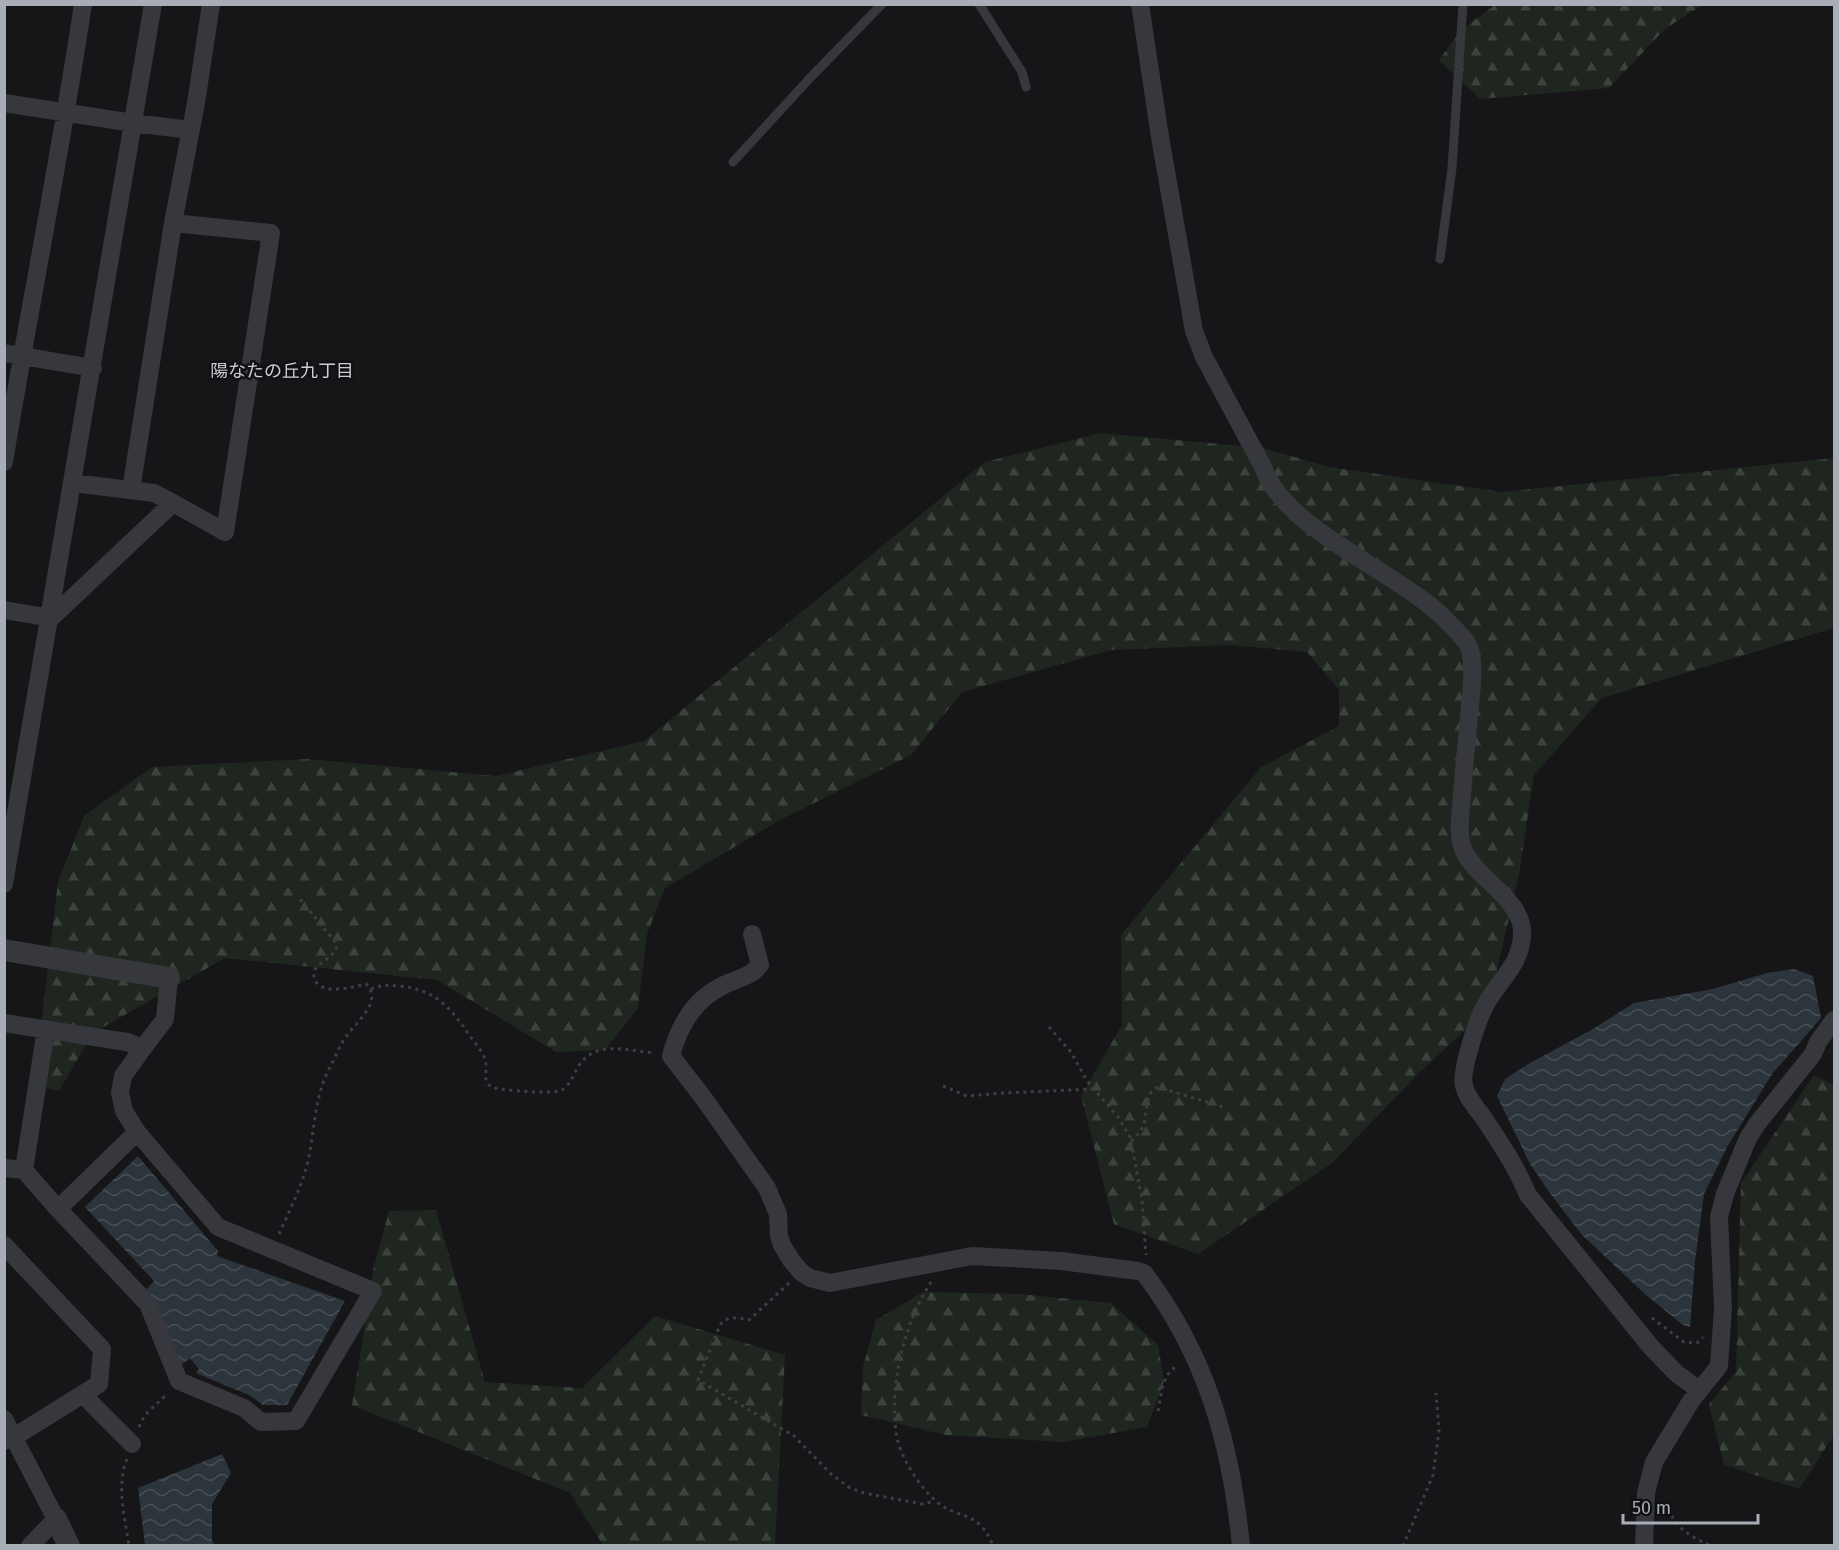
<svg xmlns="http://www.w3.org/2000/svg" width="1839" height="1550" font-family="'Fira Sans','Noto Sans JP',sans-serif">
<style>
.forest{fill:url(#forest-firs)}
.water{fill:url(#water-waves)}
.lines{fill:none;stroke-linecap:round;stroke-linejoin:round}
.path{stroke:#3d3f44;stroke-width:3;stroke-dasharray:3 4.5;stroke-linecap:butt}
.service{stroke:#37383d;stroke-width:9}
.minor{stroke:#37383d;stroke-width:18}
.tertiary{stroke:#37383d;stroke-width:22}
.labels{text-anchor:middle;dominant-baseline:central;stroke-width:5;stroke-linejoin:round;paint-order:stroke}
.neighbourhood-label{font-size:18px;fill:#c9ccd4;stroke:#111113}
</style>
<defs>
<pattern id="forest-firs" width="22" height="20" patternUnits="userSpaceOnUse" patternTransform="scale(1.5)"><rect width="22" height="20" fill="#1e261f"/><path d="M5 1l3.5 6h-7zM16 11l3.5 6h-7z" fill="#3c433d"/></pattern>
<pattern id="water-waves" width="16" height="10" patternUnits="userSpaceOnUse" patternTransform="scale(1.5)"><rect width="16" height="10" fill="#2c353c"/><path d="M0 5q4-4 8 0t8 0" fill="none" stroke="#485056"/></pattern>
</defs>
<rect width="100%" height="100%" fill="#161618"/>
<path class="forest" d="M1495 5H1702L1665 29 1609 88 1480 99 1439 60 1461 30Z
M1100 433 1263 448 1329 467 1502 492 1834 458V628L1602 698 1534 775 1519 874 1488 1009 1421 1071 1332 1163 1198 1254 1114 1224 1081 1096 1122 1025 1121 935 1261 767 1339 726V690L1307 652 1230 645 1111 650 962 692 911 755 780 820 665 888 647 934 638 1008 605 1050 556 1052 437 980 225 958 93 1033 59 1091 34 1086 58 882 84 816 152 767 308 759 496 776 644 741 985 462Z
M1814 1075 1834 1085V1435L1799 1489 1724 1465 1709 1404 1736 1372 1741 1183Z
M436 1210 485 1382 582 1388 655 1316 785 1355 775 1545H603L570 1493 352 1405 374 1266 389 1211Z
M923 1292 1019 1294 1111 1303 1158 1345 1164 1381 1147 1427 1063 1442 946 1435 861 1415 863 1367 876 1320Z"/>
<path class="water" d="M1794 969 1813 976 1821 1018 1772 1074 1727 1147 1704 1194 1695 1261 1690 1327 1683 1325 1646 1295 1582 1235 1552 1196 1530 1164 1497 1096 1505 1079 1530 1063 1593 1029 1634 1003 1713 989 1767 973Z
M138 1156 218 1251 217 1256 345 1301 287 1405H263L251 1396 196 1373 199 1369 190 1358 180 1366 146 1290 154 1281 85 1207Z
M222 1454 231 1473 212 1504V1541L215 1545H145L138 1488Z"/>
<g class="lines">
<path class="path" d="M371 989C380 985 388 985 398 986 435 989 450 1007 470 1036 475 1043 482 1051 485 1059 489 1071 480 1080 493 1088 506 1090 552 1095 562 1090 569 1086 574 1074 578 1067 594 1040 626 1050 653 1053
M1049 1027 1071 1052 1087 1081 1118 1117 1130 1137 1142 1199 1146 1255
M943 1086 967 1096 1004 1093 1093 1089
M1131 1141C1134 1138 1139 1134 1141 1130 1149 1117 1143 1097 1155 1088H1161L1226 1108
M279 1234C290 1210 302 1186 308 1161 315 1129 314 1097 330 1067 335 1058 339 1047 345 1038 354 1024 384 1002 366 984 353 987 325 995 316 982 313 977 313 972 316 968 324 959 336 956 337 944L299 898
M931 1282C904 1324 890 1381 896 1432 898 1454 920 1488 937 1502 958 1520 980 1510 993 1546
M789 1283 749 1320C738 1318 728 1315 720 1325L698 1380 794 1436 831 1474 850 1488 864 1493 922 1504 935 1501
M1652 1318 1684 1342 1697 1343 1703 1337
M1158 1411C1162 1392 1161 1376 1178 1365
M139 1427 145 1415 167 1394
M127 1459C116 1486 125 1517 129 1546
M1664 1503C1677 1528 1686 1535 1712 1546
M1403 1546 1433 1475 1439 1431 1436 1393"/>
<path class="service" d="M979 4 1022 72 1026 87
M733 162 809 79 882 4
M1440 259 1452 168 1463 4"/>
<path class="minor" d="M1140 4 1160 137 1194 331 1204 357 1263 467C1286 533 1403 572 1451 625 1458 633 1467 640 1470 650 1475 671 1471 693 1469 714 1467 741 1464 768 1462 795 1461 812 1457 833 1463 849 1475 879 1526 900 1522 937 1519 967 1499 980 1486 1004 1478 1018 1460 1071 1464 1086 1467 1099 1478 1109 1485 1120 1501 1144 1517 1168 1528 1195L1651 1347 1676 1373 1699 1390
M4 103 133 123 191 130
M4 353 93 368
M4 462C29 309 60 158 83 4
M73 483 154 493 173 503
M131 490 173 223
M4 610 51 618 173 503 225 532 271 233 173 223 196 103 211 4
M4 884 153 4
M752 934 760 965C752 976 737 979 724 985 694 999 679 1025 671 1056L702 1096 767 1188 778 1214 779 1236 782 1245 791 1260 801 1272 810 1278 830 1283 972 1256 1061 1261 1138 1271 1144 1273C1207 1356 1231 1444 1241 1546
M4 1023 127 1042 143 1048 123 1076 120 1093 124 1111 137 1132 218 1227 373 1291 296 1421 261 1422 244 1408 179 1381 148 1304 58 1209 24 1170 4 1168
M143 1048 165 1019 169 978
M24 1170 46 1029
M58 1209 137 1132
M4 1245 102 1349 99 1384 14 1437 4 1441
M84 1393 92 1404 132 1444
M4 1419 56 1519 30 1546
M1644 1546 1646 1493 1654 1462 1691 1401 1719 1366 1723 1308 1719 1217 1725 1194 1748 1138 1757 1124 1813 1054 1818 1042 1834 1020"/>
<path class="tertiary" d="M4 950 169 978
M56 1519 69 1546"/>
</g>
<g class="labels">
<g class="neighbourhood-label">
<text x="282" y="371">陽なたの丘九丁目</text>
</g>
</g>
<rect width="1839" height="1550" fill="none" stroke="#a8adb8" stroke-width="12"/>
<path d="M1623 1514v9h135v-9" fill="none" stroke="#a8adb8" stroke-width="3"/>
<text x="1632" y="1514" font-size="18" fill="#a8adb8" stroke="#111113" stroke-width="4.5" paint-order="stroke">50 m</text>
</svg>
